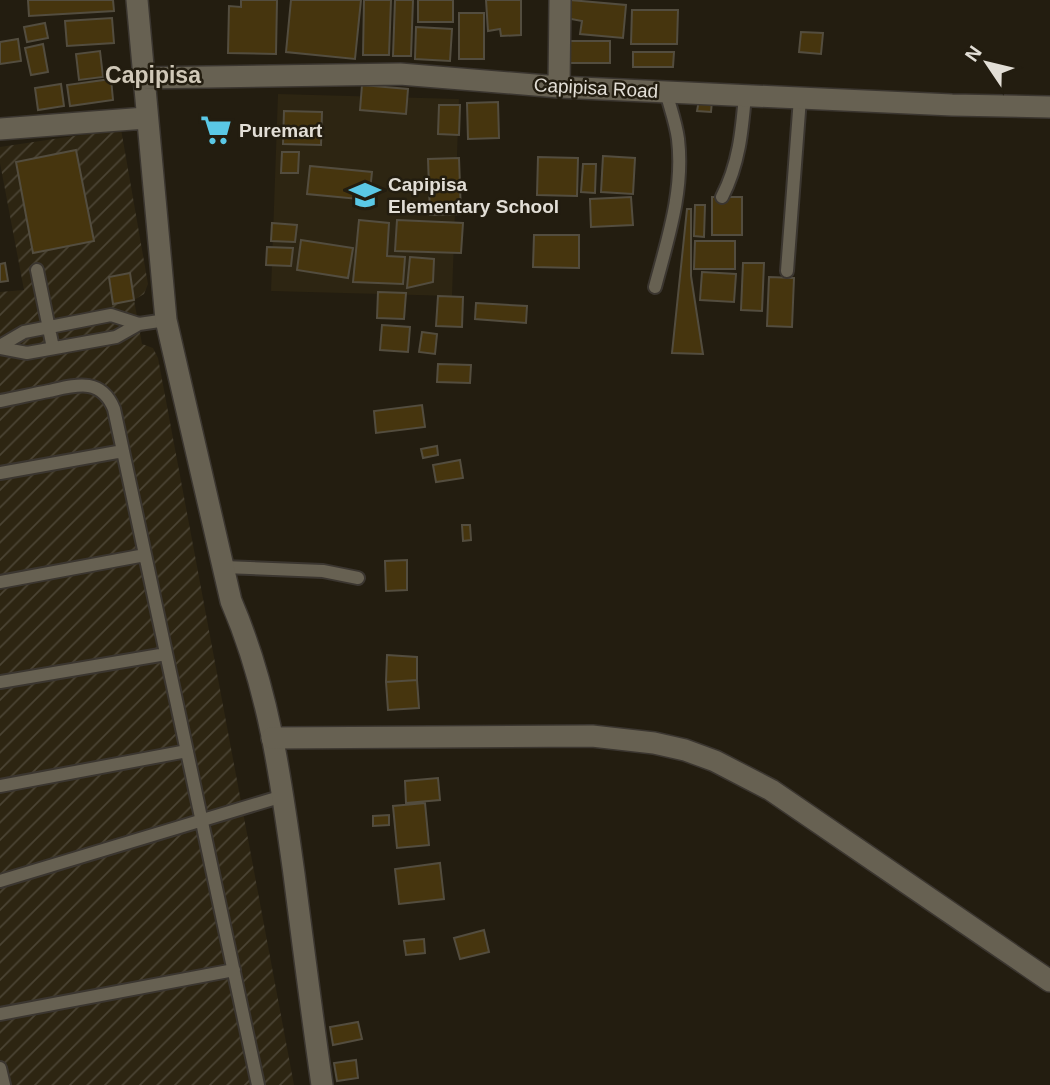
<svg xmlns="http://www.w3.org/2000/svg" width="1050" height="1085" font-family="Arial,sans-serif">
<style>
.built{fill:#2d2512}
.industrial{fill:url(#industrial-furrows)}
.building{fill:#46350e;stroke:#534d3f;stroke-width:2}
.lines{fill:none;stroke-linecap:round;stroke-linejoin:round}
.service-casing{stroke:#3b3630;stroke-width:16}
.minor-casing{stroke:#3b3630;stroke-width:24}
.tertiary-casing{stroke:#3b3630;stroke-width:24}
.service{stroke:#676152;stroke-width:12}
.minor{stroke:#676152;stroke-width:21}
.tertiary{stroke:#676152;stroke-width:21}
.labels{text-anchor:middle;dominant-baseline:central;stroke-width:5;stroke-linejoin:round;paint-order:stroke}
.street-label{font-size:19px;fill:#e2ded6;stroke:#231d10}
.poi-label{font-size:19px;font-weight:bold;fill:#e2ded6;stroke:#231d10;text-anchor:start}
.quarter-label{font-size:23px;font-weight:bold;fill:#d0c8b8;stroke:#231d10}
</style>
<defs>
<pattern id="industrial-furrows" width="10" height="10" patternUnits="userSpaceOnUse" patternTransform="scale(1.75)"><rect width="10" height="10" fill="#2d2512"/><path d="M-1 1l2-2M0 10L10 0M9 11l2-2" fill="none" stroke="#4b4434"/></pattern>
</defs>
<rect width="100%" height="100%" fill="#231d10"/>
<path class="built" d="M278 94 459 99 452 296 271 291Z"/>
<path class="industrial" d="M121 129 148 284 144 294 134 300 142 344 153 348 158 358 294 1085H0V292L24 290 0 163V147Z"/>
<path class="building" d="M28 0H113L114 11 29 16Z
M241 0H277L276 54 228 53 229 6 241 7Z
M291 0H361L355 59 286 52Z
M364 0H391L389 55H363Z
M395 0H413L411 56H393Z
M418 0H453V22H418Z
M486 0H521V35L501 36 500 29 488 31Z
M570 0 626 5 623 38 580 34 582 21 566 18Z
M632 10H678L677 44H631Z
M459 13H484V59H459Z
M112 18 114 43 67 46 65 21Z
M45 23 48 38 27 42 24 27Z
M416 27 452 29 450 61 415 59Z
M801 32 823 33 821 54 799 52Z
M18 39 21 61 0 64V42Z
M566 41H610V63H566Z
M43 44 48 72 31 75 25 48Z
M100 51 103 77 79 80 76 54Z
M633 52H674L673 67H633Z
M111 79 113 100 70 106 67 85Z
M61 84 64 106 38 110 35 88Z
M362 85 408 89 406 114 360 110Z
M699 100 712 101 711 112 697 111Z
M498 102 499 138 468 139 467 103Z
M439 105H460L459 135 438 134Z
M284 111 322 112 321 145 283 144Z
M76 150 94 241 33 253 16 162Z
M282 152H299L298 173H281Z
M603 156 635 158 633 194 601 192Z
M538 157 578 158 577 196 537 195Z
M459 158 461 214 430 215 428 159Z
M583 164H596L595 193 581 192Z
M310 166 372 172 369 200 307 194Z
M631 197 633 225 591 227 590 199Z
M712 197H742V235H712Z
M695 205H705L704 237 694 236Z
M687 209H691V276L703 354 672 353Z
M359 220 389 223 387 256 405 257 403 284 353 282Z
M397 220 463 223 461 253 395 251Z
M272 223 297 225 295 242 271 241Z
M534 235H579V268L533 267Z
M301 240 353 248 348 278 297 270Z
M695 241H735V269H694Z
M267 247 293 248 291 266 266 265Z
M410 257 434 259 433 282 407 288Z
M5 263 8 281 0 282V264Z
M743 263H764L762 311 741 310Z
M702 272 736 274 734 302 700 300Z
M130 273 134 300 113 304 109 277Z
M769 277 794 278 792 327 767 326Z
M378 292 406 293 404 319 377 318Z
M438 296 463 297 462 327 436 326Z
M476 303 527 306 526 323 475 319Z
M382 325 410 327 408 352 380 350Z
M422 332 437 334 435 354 419 352Z
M438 364 471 365 470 383 437 382Z
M422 405 425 427 376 433 374 411Z
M437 446 438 455 423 458 421 449Z
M460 460 463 478 436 482 433 465Z
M462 525H470L471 540 463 541Z
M407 560V590L386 591 385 561Z
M387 655 417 657V680L386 682Z
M417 680 419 708 388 710 386 682Z
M438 778 440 800 406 803 405 781Z
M425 803 429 845 397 848 393 806Z
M389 815V825L373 826V816Z
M440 863 444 899 399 904 395 869Z
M484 930 489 952 460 959 454 938Z
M424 939 425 953 406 955 404 941Z
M358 1022 362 1039 333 1045 330 1027Z
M356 1060 358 1078 337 1081 334 1063Z"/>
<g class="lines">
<defs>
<path id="service" d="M722 197C739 164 742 131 745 95
M37 270 53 348
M787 271 800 98
M655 287C668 238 684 190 678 139 676 123 670 107 666 92
M0 346 24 332 111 315 139 324
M0 348 27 353 116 337 139 324 166 320
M0 401C16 398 33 394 49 391 76 385 101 377 114 409L258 1085
M0 473 123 451
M224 567 323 571 358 578
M0 582 145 555
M0 682 166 654
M0 786 187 751
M0 881 283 796
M0 1014 234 970
M0 1068 4 1085"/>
<path id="minor" d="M137 0 166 320 231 601C269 689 281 780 294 874 303 945 312 1015 322 1085
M143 78 400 74 559 87 952 105 1050 107
M559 87 560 0
M0 129 146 118"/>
<path id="tertiary" d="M272 738 592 736 654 743 685 750 715 761 771 790 1050 981"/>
</defs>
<use href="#service" class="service-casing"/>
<use href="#minor" class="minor-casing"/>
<use href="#tertiary" class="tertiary-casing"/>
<use href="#service" class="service"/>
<use href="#minor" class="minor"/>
<use href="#tertiary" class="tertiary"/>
</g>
<defs>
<symbol id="supermarket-bare" viewBox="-9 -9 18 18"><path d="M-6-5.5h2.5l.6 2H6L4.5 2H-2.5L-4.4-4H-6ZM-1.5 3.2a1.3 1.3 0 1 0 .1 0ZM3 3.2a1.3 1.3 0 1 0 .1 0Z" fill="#5ac8e6" stroke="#231d10" stroke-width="2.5" paint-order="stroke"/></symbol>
<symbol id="school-bare" viewBox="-9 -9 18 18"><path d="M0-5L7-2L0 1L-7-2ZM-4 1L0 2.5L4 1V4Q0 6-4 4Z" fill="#5ac8e6" stroke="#231d10" stroke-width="2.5" paint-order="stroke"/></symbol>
</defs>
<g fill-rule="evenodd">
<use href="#supermarket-bare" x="194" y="108" width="44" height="44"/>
<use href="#school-bare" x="343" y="173" width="44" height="44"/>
</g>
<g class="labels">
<g class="street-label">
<text transform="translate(596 88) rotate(3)">Capipisa Road</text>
</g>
<g class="poi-label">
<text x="239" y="130">Puremart</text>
<text x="388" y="184">Capipisa<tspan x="388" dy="22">Elementary School</tspan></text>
</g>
<g class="quarter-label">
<text x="153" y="75">Capipisa</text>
</g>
</g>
<g transform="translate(987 63) rotate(305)" stroke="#231d10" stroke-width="5" paint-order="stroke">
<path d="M0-5L12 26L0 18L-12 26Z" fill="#e2ded6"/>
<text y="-10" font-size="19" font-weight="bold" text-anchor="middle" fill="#e2ded6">N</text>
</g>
</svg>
